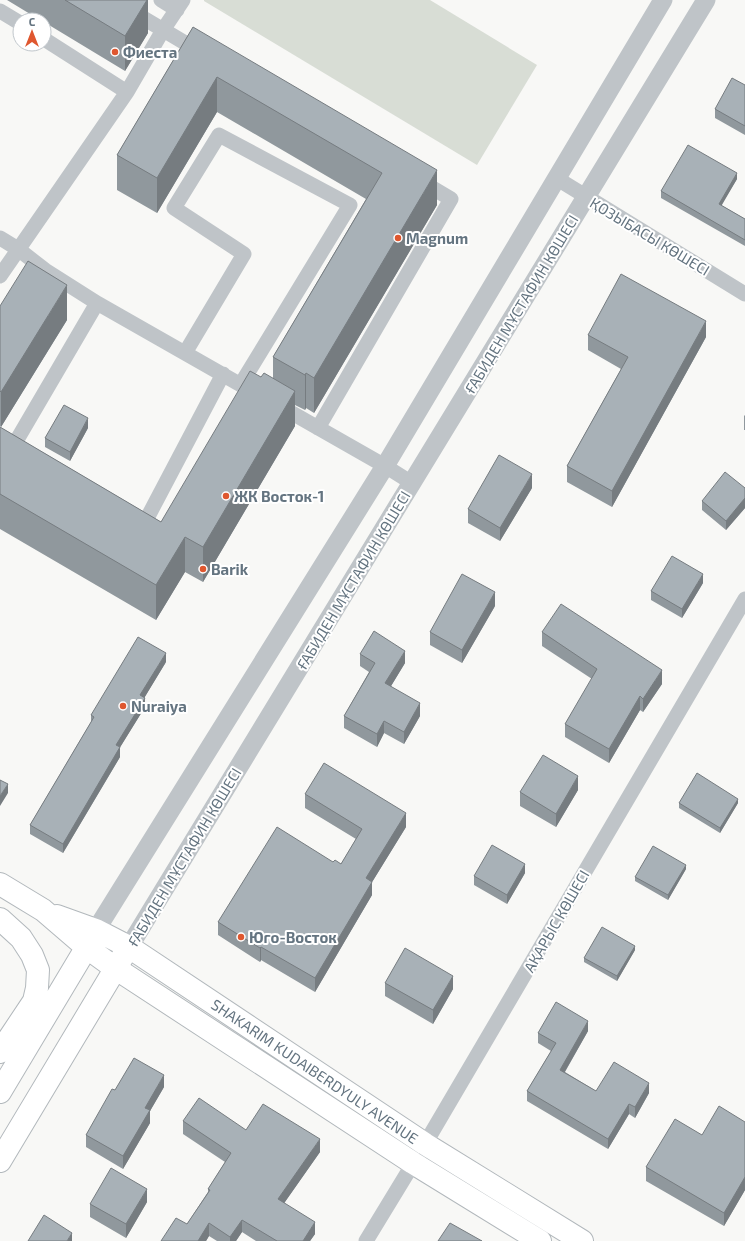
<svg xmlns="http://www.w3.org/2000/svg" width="745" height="1241" font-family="'Exo 2',sans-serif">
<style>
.green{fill:#d8ddd5}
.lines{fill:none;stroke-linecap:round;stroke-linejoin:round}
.secondary-casing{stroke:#b2b8bc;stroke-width:24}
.minor{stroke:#bfc4c8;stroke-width:15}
.tertiary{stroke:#bfc4c8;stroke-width:19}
.secondary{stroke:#fff;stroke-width:22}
.wall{fill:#90989d}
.shaded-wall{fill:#767c80}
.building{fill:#a8b1b7;stroke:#767c80}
.poi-dot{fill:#df572f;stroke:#fff;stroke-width:1.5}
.labels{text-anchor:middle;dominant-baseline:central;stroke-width:4;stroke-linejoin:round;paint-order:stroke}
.poi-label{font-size:15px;font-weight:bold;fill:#647480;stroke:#fff;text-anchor:start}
.street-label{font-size:15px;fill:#647480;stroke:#fff}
</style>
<rect width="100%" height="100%" fill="#f8f8f6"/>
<path class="green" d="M204 0H430L537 65 477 165 204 1Z"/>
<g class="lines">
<defs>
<path id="secondary" d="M0 884 43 910 86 947 115 968 413 1163 540 1241
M57 916 96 930 129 947 425 1144 582 1241
M0 919 21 938 32 955 38 970 37 988 34 1001 0 1052
M0 1092 94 935
M0 1161 123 956"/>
</defs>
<use href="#secondary" class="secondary-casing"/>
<path class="minor" d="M113 0 202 53
M161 0 177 10
M0 11 20 23
M127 92 163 30 183 0
M556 178 745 294
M0 238 18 249 45 270 97 303 248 389
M0 276 127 92 44 39
M185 353 244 254 174 208 219 135 350 205 241 384
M278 405 385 466 412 483
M318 428 451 199 419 180
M11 450 97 303
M136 522 143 526 223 374
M366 1241 425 1144 745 599"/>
<path class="tertiary" d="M96 930 385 466 663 0
M129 947 706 0"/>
<use href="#secondary" class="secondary"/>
</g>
<path class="wall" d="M7 0H148V33L125 71 44 22V20H40Z
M193 27 437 205 314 413 306 408 305 410 295 405V426L203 582 185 572 156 620 0 529V427L161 522 261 377 273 378V357L366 199 217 112 157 213 117 190V155Z
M745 85V135L715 118V109Z
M737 179 721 205 745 219V246L661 198V191Z
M0 306 67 320 1 427 0 426Z
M588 335 706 337 612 507 567 482V466L621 369 588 350Z
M745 415V430H744V416Z
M88 428 70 461 45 447V438Z
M532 488 500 541 468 523V509Z
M745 488V508L726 530 702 510V501Z
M703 583 682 618 651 600V591Z
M495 606 462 663 430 645V632Z
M542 632 662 684 643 712 640 710 609 763 565 737V724L592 679 542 646Z
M360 654 405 663 391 686 420 716 404 744 384 733 377 747 344 728V716L369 672 360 666Z
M166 662 144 698 145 707 120 747V757L63 853 30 834V825L91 722V715Z
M578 790 556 827 520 806V792Z
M305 794 406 827 372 882V895L315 992 261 960 260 962 218 935V922L333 862 341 864 356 839 305 808Z
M679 803H738L720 833 679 808Z
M686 869 668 900 635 881V877Z
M525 873 507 904 474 885V876Z
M635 950 617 981 584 962V958Z
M385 983 453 989 433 1024 385 996Z
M588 1031 565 1072 596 1091 649 1093 635 1118 629 1114 608 1149 527 1101V1091L551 1051 538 1043V1033Z
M164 1087 150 1111V1123L123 1169 86 1147V1135L115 1090Z
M183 1121 246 1130 320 1152 284 1203 315 1234 310 1241H256L242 1232 236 1241H217L209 1236 206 1241H161L187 1224 208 1192V1189L225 1162 183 1134Z
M745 1122V1190L724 1226 646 1181V1167L702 1135Z
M147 1202 126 1238 90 1217V1204Z"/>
<path class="shaded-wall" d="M147 0H148V33L125 71V36Z
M217 77V112L157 213V178Z
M437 170V205L314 413V378Z
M737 173V179L719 210V204Z
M67 285V320L1 427V392Z
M706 321V337L612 507V491Z
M306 373V408L305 410V375Z
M295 391V426L203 582V547Z
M88 418V428L70 461V452Z
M532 474V488L500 541V528Z
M745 498V508L726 530V521Z
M185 537V572L156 620V585Z
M703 574V583L682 618V609Z
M495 592V606L462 663V650Z
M405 651V663L385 696V683Z
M166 653V662L140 705V695Z
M662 670V684L643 712V699Z
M640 696V710L609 763V749Z
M145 698V707L116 754V745Z
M420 703V716L404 744V732Z
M384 721V733L377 747V734Z
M120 747V757L63 853V844Z
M578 776V790L556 827V814Z
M8 784V793L0 806V796Z
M738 799V803L720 833V828Z
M406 813V827L366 892V878Z
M525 864V873L507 904V895Z
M686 865V869L668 900V895Z
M372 882V895L315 992V978Z
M635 946V950L617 981V976Z
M261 947V960L260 962V948Z
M453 976V989L433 1024V1010Z
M588 1021V1031L560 1080V1070Z
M164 1075V1087L150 1111V1123L123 1169V1156L145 1108Z
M649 1083V1093L635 1118V1107Z
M629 1104V1114L608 1149V1139Z
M320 1139V1152L278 1212V1199Z
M745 1177V1190L724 1226V1213Z
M147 1189V1202L126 1238V1224Z
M242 1220V1232L236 1241H230V1237Z
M315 1222V1234L310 1241H303Z
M209 1223V1236L206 1241H198Z
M72 1233V1241H67Z"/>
<path class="building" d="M65 0H147L125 36Z
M193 27 437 170 314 378 306 373 305 375 273 357 382 173 217 77 157 178 117 155Z
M732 78 745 85V126L715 109Z
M688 145 737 173 719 204 745 219V240L661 191Z
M28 261 67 285 1 392 0 391V306Z
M621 274 706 321 612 491 567 466 628 357 588 335Z
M250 371 261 377 264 373 295 391 203 547 185 537 156 585 0 494V427L161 522Z
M64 405 88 418 70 452 45 438Z
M499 455 532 474 500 528 468 509Z
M725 472 745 488V498L726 521 702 501Z
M672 556 703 574 682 609 651 591Z
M462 574 495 592 462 650 430 632Z
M561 604 662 670 643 699 640 696 609 749 565 724 597 669 542 632Z
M374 631 405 651 385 683 420 703 404 732 384 721 377 734 344 716 375 663 360 654Z
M138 637 166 653 140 695 145 698 116 745 120 747 63 844 30 825 94 717 91 715Z
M543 755 578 776 556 814 520 792Z
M324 763 406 813 366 878 372 882 315 978 261 947 260 948 218 922 277 827 333 862 335 860 341 864 362 829 305 794Z
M697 773 738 799 720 828 679 803Z
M0 780 8 784 0 796Z
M492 845 525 864 507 895 474 876Z
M653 846 686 865 668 895 635 877Z
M602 927 635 946 617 976 584 958Z
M405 948 453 976 433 1010 385 983Z
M556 1002 588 1021 560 1070 596 1091 614 1062 649 1083 635 1107 629 1104 608 1139 527 1091 556 1043 538 1033Z
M134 1058 164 1075 145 1108 150 1110 123 1156 86 1135 112 1089 115 1090Z
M199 1098 246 1130 263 1104 320 1139 278 1199 315 1222 303 1241H277L242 1220 230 1237 209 1223 198 1241H161L176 1218 187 1224 210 1190 208 1189 231 1153 183 1121Z
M719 1106 745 1122V1177L724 1213 646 1167 675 1119 702 1135Z
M111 1168 147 1189 126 1224 90 1204Z
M44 1215 72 1233 67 1241H28Z
M450 1223 482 1241H438Z"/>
<g class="poi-dot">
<circle cx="115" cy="52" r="4"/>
<circle cx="398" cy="238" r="4"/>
<circle cx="226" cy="496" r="4"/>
<circle cx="203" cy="569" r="4"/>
<circle cx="123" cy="706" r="4"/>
<circle cx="241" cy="937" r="4"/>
</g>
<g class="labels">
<g class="poi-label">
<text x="123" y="52">Фиеста</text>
<text x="406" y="238">Magnum</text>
<text x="234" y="496">ЖК Восток-1</text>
<text x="211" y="569">Barik</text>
<text x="131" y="706">Nuraiya</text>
<text x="249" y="937">Юго-Восток</text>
</g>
<g class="street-label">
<text transform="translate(650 236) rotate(31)">ҚОЗЫБАСЫ КӨШЕСІ</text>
<text transform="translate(521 304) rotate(-59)">ҒАБИДЕН МҰСТАФИН КӨШЕСІ</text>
<text transform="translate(353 580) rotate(-59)">ҒАБИДЕН МҰСТАФИН КӨШЕСІ</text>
<text transform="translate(184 857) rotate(-59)">ҒАБИДЕН МҰСТАФИН КӨШЕСІ</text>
<text transform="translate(556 921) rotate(-60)">АҚАРЫС КӨШЕСІ</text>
<text transform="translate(315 1071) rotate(34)">SHAKARIM KUDAIBERDYULY AVENUE</text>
</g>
</g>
<g transform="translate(32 32)"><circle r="19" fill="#ffffff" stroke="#c1c7cc"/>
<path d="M0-3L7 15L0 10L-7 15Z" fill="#df572f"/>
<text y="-6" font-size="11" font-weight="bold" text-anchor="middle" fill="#647480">С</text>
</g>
</svg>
